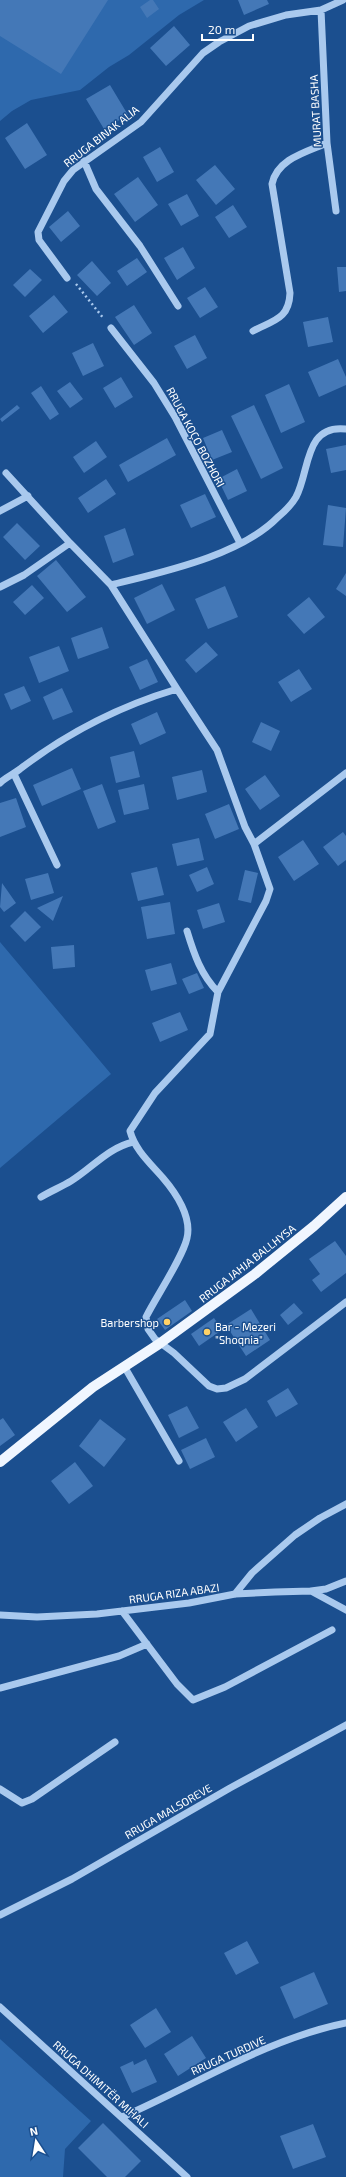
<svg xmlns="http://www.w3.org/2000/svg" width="346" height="2177" font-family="'Exo 2',sans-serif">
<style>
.green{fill:#2e69ad}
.building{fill:#4478b7}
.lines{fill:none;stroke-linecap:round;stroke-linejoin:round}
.path{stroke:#a9c9ee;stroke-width:2.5;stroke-dasharray:2 3;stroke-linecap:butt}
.minor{stroke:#a9c9ee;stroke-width:7}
.major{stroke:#f0f6ff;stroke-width:10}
.poi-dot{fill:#ffd166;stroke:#1b4f8f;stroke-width:1.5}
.labels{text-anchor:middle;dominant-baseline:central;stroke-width:3;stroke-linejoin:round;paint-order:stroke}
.street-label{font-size:11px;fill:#fff;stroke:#1b4f8f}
.poi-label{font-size:11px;fill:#fff;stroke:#1b4f8f;text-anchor:end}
</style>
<rect width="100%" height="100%" fill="#1b4f8f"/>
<path class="green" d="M0 0H204L179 15 129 55 109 67 80 90 31 100 12 111 0 121Z
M0 942 111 1074 0 1168Z
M0 2039 91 2121 65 2149 63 2177H0Z"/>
<path class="building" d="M0 0H108L61 74 0 36Z
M150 0H153L159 9 147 18 140 7Z
M238 0H267L269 4 244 15Z
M174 26 190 45 166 66 150 48Z
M110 85 128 115 104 129 86 99Z
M27 123 47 155 25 169 5 138Z
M160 147 174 172 157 182 143 157Z
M215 165 235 189 216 205 196 180Z
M138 177 158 205 135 222 114 194Z
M187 194 199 216 181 226 168 204Z
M233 205 247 227 229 238 215 217Z
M68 211 80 226 61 242 49 227Z
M183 247 195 268 177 280 164 258Z
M137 258 147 272 127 286 117 271Z
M92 261 111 283 97 296 77 275Z
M337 267H346V291L339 292Z
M30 269 42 280 25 297 13 285Z
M205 287 218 307 200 318 187 298Z
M54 295 68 312 43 333 29 316Z
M134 305 152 333 134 345 115 317Z
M328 317 333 342 308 347 303 322Z
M195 335 207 358 187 369 174 346Z
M93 343 104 366 83 376 72 353Z
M338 359 346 377V385L319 397 308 372Z
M121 377 133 397 115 408 103 388Z
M70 382 83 399 70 408 57 391Z
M289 384 305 422 281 433 265 395Z
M41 386 59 414 50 420 31 393Z
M17 405 20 408 2 422 0 419Z
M254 405 283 468 261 479 231 416Z
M222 430 232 452 212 460 203 438Z
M167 438 176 455 128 482 119 465Z
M96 441 107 457 84 473 73 457Z
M346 445V470L331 473 326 449Z
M237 469 247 491 228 500 218 479Z
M106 479 116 494 88 513 78 498Z
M205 494 216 517 191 528 180 505Z
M328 505 346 508 343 547 323 545Z
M17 523 40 546 25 560 3 537Z
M125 528 134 555 113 563 104 536Z
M56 560 86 597 67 612 37 576Z
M346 573V596L336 589Z
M162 584 175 610 147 624 134 598Z
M32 585 44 598 25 615 13 602Z
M225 586 238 617 208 629 195 599Z
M309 597 325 617 304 634 287 615Z
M102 627 109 648 78 659 71 638Z
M206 642 218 655 196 673 185 660Z
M59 646 69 671 39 683 29 657Z
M147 659 158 682 140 690 129 667Z
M299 669 312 689 291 702 278 682Z
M24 686 31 701 11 710 4 694Z
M62 688 73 712 53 720 43 697Z
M157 712 166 733 140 745 131 724Z
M261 722 280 731 271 751 252 742Z
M134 751 140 777 116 783 110 757Z
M72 768 81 789 42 806 33 785Z
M202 770 207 792 177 800 172 777Z
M265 775 280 796 260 810 245 789Z
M102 784 116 822 98 829 83 791Z
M144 784 149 809 124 815 118 790Z
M16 798 26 827 0 837V803Z
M229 804 239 829 215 839 205 814Z
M343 832 346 836V860L338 866 323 847Z
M199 838 204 860 177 866 172 844Z
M303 840 319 864 294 881 278 857Z
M157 867 164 895 138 901 131 873Z
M207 867 214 884 197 892 189 875Z
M245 870 258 873 251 903 238 900Z
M48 873 54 893 31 900 25 879Z
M2 883 16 903 4 912 0 907Z
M63 896 53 921 37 908Z
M170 902 175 934 147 939 141 907Z
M219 903 225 922 203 929 197 910Z
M25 911 41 927 25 942 10 926Z
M74 945 75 967 53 969 51 947Z
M171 963 177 984 151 991 145 970Z
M197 973 204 988 189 994 182 979Z
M180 1012 188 1030 160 1042 152 1023Z
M335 1241 346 1256V1273L321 1292 312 1280 320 1274 309 1259Z
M185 1300 192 1311 165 1330 157 1319Z
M294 1303 303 1313 288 1325 280 1315Z
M251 1309 270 1340 246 1356 226 1325Z
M214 1318 222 1330 199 1346 191 1334Z
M288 1388 298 1404 276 1417 267 1401Z
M187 1406 199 1428 179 1438 168 1415Z
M246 1408 258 1427 236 1442 223 1422Z
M3 1418 15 1435 0 1446V1420Z
M100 1419 126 1439 104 1467 79 1446Z
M206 1438 215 1457 190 1469 181 1450Z
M75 1462 93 1486 69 1504 51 1481Z
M247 1941 259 1963 236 1975 224 1953Z
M314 1972 328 2004 294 2019 280 1987Z
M156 2008 171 2032 145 2048 130 2025Z
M192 2036 206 2058 178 2076 164 2054Z
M146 2059 157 2082 132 2093 120 2067 133 2061 134 2065Z
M103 2123 141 2161 125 2177H107L78 2148Z
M313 2124 326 2157 293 2169 280 2136Z"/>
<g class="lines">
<path class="path" d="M76 284 104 319"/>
<path class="minor" d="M321 10 327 143 336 211
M84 161 96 189 140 246 178 306
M67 278 39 240 38 232 64 181 73 170 141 122 203 53 219 42 249 26 286 15 321 10 343 0
M111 328 154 383 175 417 240 543
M253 331C274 320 289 319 290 293L272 184C277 159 306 152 327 143
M6 473 70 543 111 585C162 572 240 556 278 517 284 512 292 504 296 497 310 471 304 424 346 429
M0 511 28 496
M111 585 177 689
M0 587 24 575 70 543
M346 773 254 844 270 889 266 901 218 992 210 1034 155 1093 130 1131C135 1150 150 1163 163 1178 176 1193 192 1217 187 1238 183 1257 156 1297 146 1317L148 1329 155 1339 174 1353 209 1386 217 1389 226 1388 245 1379 346 1302
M14 774 57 865
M0 783C6 777 14 774 20 769 67 733 120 706 177 689L217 750 245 827 254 844
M187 931C194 954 201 975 218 992
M41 1197C51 1191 61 1187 71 1181 92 1168 108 1148 133 1142
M124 1366 179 1461
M311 1591 326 1589 346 1581
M235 1594 252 1573 295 1535 320 1518 346 1504
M122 1611 177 1684 193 1700 225 1687 332 1630
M0 1615 37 1617 97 1614 189 1603 235 1594 275 1592 311 1591 346 1610
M0 1688 119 1656 147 1644
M0 1789 22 1803 32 1799 115 1742
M0 1915 72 1879 230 1788 346 1725
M0 2007 187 2177
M122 2117C196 2085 266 2039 346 2023"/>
<path class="major" d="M0 1462 93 1387 159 1344 255 1274 314 1226 346 1197"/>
</g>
<g class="poi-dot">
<circle cx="167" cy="1322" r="4"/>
<circle cx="207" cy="1332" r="4"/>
</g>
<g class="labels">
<g class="street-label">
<text transform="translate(315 111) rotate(-93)">MURAT BASHA</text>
<text transform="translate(101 136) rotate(-38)">RRUGA BINAK ALIA</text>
<text transform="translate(196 437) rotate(62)">RRUGA KOÇO BOZHORI</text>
<text transform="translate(247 1263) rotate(-38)">RRUGA JAHJA BALLHYSA</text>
<text transform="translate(174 1593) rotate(-8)">RRUGA RIZA ABAZI</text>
<text transform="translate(168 1811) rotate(-30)">RRUGA MALSOREVE</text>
<text transform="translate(228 2055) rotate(-24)">RRUGA TURDIVE</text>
<text transform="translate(101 2084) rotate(42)">RRUGA DHIMITËR MIHALI</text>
</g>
<g class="poi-label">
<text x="159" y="1322">Barbershop</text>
<text x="215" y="1326" text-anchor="start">Bar - Mezeri<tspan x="215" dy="13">"Shoqnia"</tspan></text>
</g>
</g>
<g transform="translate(36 2141) rotate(348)" stroke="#1b4f8f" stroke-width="3" paint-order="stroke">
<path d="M0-3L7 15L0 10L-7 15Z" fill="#ffffff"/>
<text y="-6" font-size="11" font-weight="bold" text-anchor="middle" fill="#ffffff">N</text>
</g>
<path d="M202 34v6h51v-6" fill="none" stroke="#ffffff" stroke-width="2"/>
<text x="208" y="34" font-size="12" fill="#ffffff" stroke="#1b4f8f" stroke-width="3" paint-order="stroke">20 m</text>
</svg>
